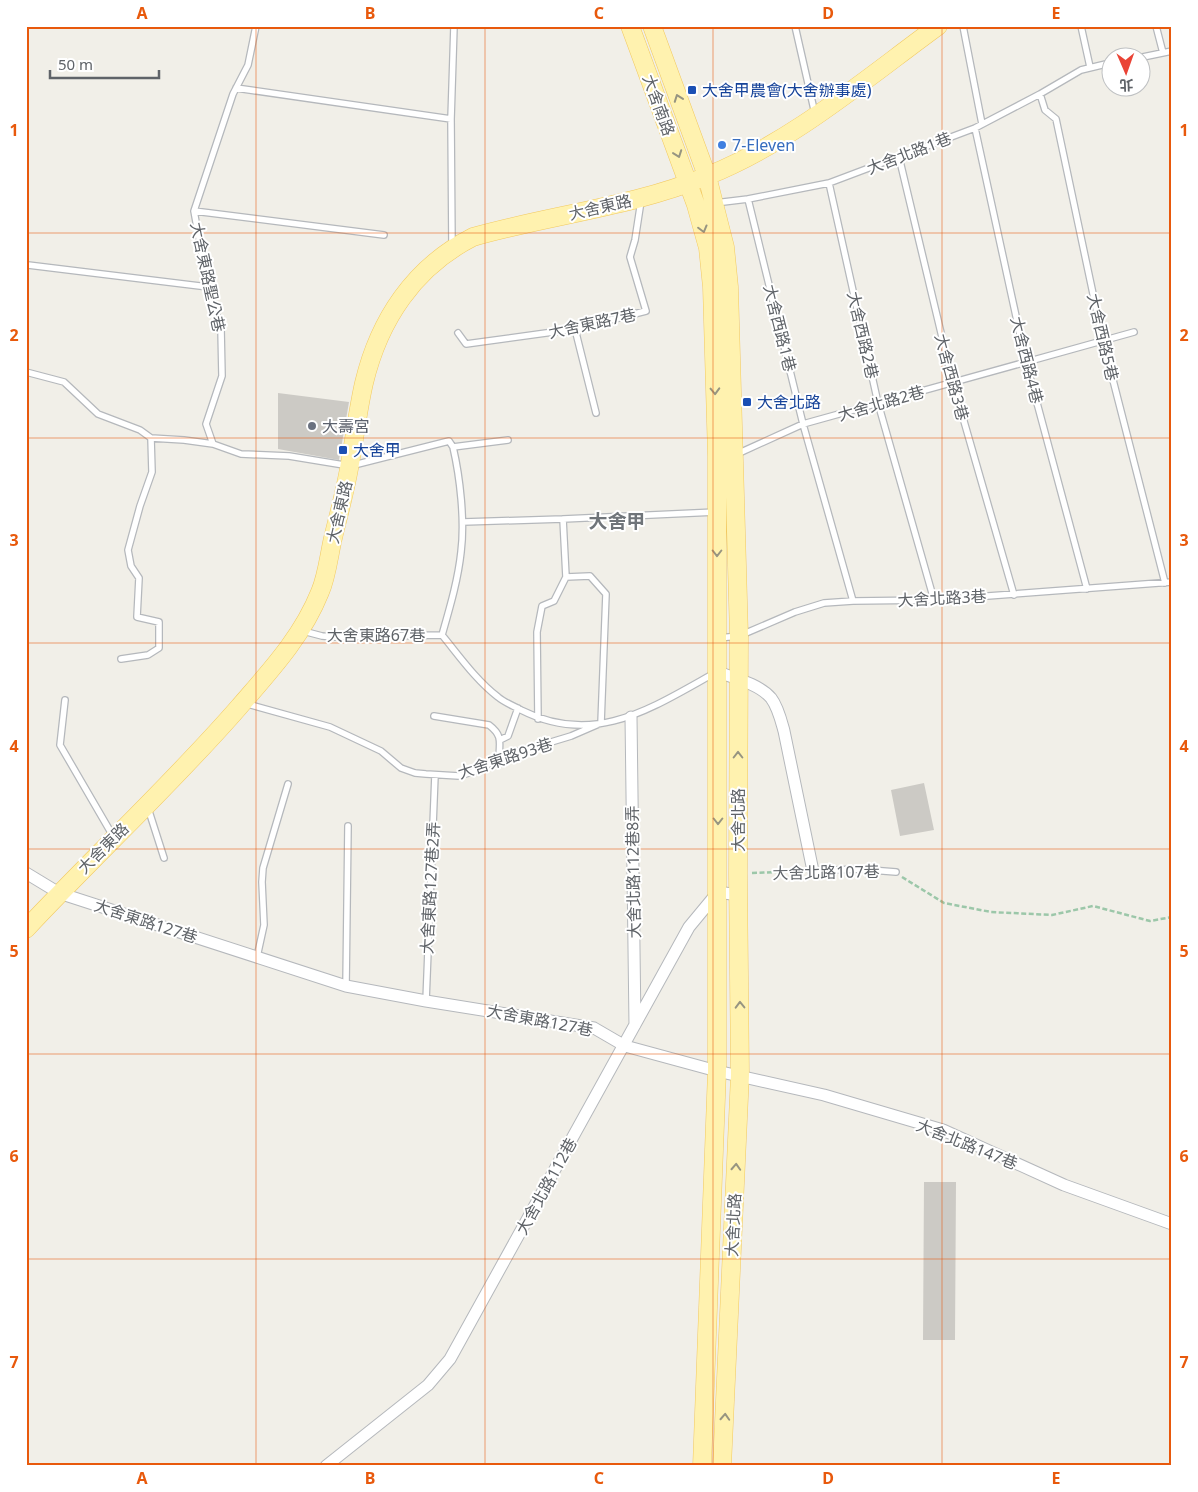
<svg xmlns="http://www.w3.org/2000/svg" width="1198" height="1492" font-family="'Noto Sans','Noto Sans TC',sans-serif">
<style>
.building{fill:#cccac5}
.lines{fill:none;stroke-linecap:round;stroke-linejoin:round}
.lane-casing{stroke:#b5b8bc;stroke-width:8}
.street-casing{stroke:#b5b8bc;stroke-width:13}
.primary-casing{stroke:#f2c960;stroke-width:19}
.path{stroke:#9cc7a9;stroke-width:2.5;stroke-dasharray:5 2.5;stroke-linecap:butt}
.lane{stroke:#fff;stroke-width:5.5}
.street{stroke:#fff;stroke-width:11}
.primary{stroke:#fff2af;stroke-width:18}
.oneway{stroke:#979581}
.grid{fill:none;stroke:#e8590c;stroke-width:1;stroke-opacity:0.55}
.transit-dot{fill:#1a4fb4;stroke:#fff;stroke-width:2}
.shop-dot{fill:#3f7fe0;stroke:#fff;stroke-width:2}
.worship-dot{fill:#6b7280;stroke:#fff;stroke-width:2}
.labels{text-anchor:middle;dominant-baseline:central;stroke-width:4;stroke-linejoin:round;paint-order:stroke}
.transit-label{font-size:16px;fill:#164399;stroke:#fff;text-anchor:start}
.street-label{font-size:16px;fill:#5f6368;stroke:#fff}
.shop-label{font-size:16px;fill:#366cbe;stroke:#fff;text-anchor:start}
.worship-label{font-size:16px;fill:#5b616d;stroke:#fff;text-anchor:start}
.quarter-label{font-size:19px;font-weight:bold;fill:#70757a;stroke:#fff}
.neatline{fill:none;stroke:#e8590c;stroke-width:2}
.grid-label{font-size:16px;text-anchor:middle;font-weight:bold;fill:#e8590c}
</style>
<rect width="100%" height="100%" fill="#f1efe8"/>
<path class="building" d="M278 393 349 402 339 460 278 449Z
M924 783 934 830 900 836 891 790Z
M924 1182H956L955 1340H923Z"/>
<g class="lines">
<defs>
<path id="lane" d="M795 26 815 114
M963 26 982 124
M1081 26 1090 67
M1156 26 1163 53
M1138 58 1172 51
M236 88 451 119
M1040 94 1045 110 1056 119 1103 341 1165 583
M975 128 1026 362 1087 589
M899 157 953 383 1014 595
M829 183 878 403 934 600
M748 199 803 424 853 601
M715 203 748 199 829 183 975 128 1040 94 1081 70 1110 63
M194 211 384 235
M452 247 451 119 454 26
M28 265 208 287
M575 329 596 413
M458 333 466 344 575 329 646 311 630 257 635 240 641 201
M26 372 64 382 98 414 140 430 151 438
M151 438 184 440 213 444 241 454 289 456 350 466 449 441 453 447 508 440
M213 444 206 424 222 376 221 329 208 287 194 211 233 94 248 65 256 26
M737 454 803 424 1134 332
M463 522 563 519
M303 631 322 636 334 637 442 635
M442 635C460 657 476 680 498 697 505 703 514 706 521 710 594 747 650 709 713 674
M442 635C450 607 458 580 461 552 465 521 460 477 453 447
M718 638 739 636 795 612 824 603 853 601 934 600 1172 582
M121 659 148 655 159 648V622L137 617 139 578 131 566 128 550 140 506 152 472 151 438
M65 700 60 745 113 836
M244 703 330 727 381 751 401 768 415 773 426 774 459 776 482 769 499 756 538 746 571 736 601 723 606 594 590 576 566 577
M434 716 489 725C502 735 500 741 499 756
M538 719 537 632 542 606 554 601 566 577 563 519 716 512
M500 740 508 736 518 708
M148 808 164 858
M813 871 858 869 896 872
M257 957 264 925 262 882 263 868 288 784
M346 986 348 826
M426 1001 435 775"/>
<path id="street" d="M718 672C734 678 759 684 771 698 778 707 781 720 784 731L813 871
M631 717 635 1025
M26 873 59 893 346 986 426 1001 594 1028 625 1046 717 1071 824 1095 943 1130 1064 1185 1172 1224
M326 1466 428 1385 450 1359 689 927 718 892 738 895"/>
<path id="primary" d="M630 26 696 205 708 248 712 287 717 456V1071L702 1466
M652 26 707 176 725 247 729 287 739 636 738 874 740 1075 722 1466
M26 929C96 854 172 784 239 707 270 671 302 637 320 592 327 576 329 555 333 538 339 513 346 488 350 463 355 436 358 409 364 383 379 320 414 267 473 237 550 215 632 207 707 176 792 142 864 80 938 26"/>
</defs>
<use href="#lane" class="lane-casing"/>
<use href="#street" class="street-casing"/>
<use href="#primary" class="primary-casing"/>
<path class="path" d="M752 873 802 871
M902 877 944 903 991 912 1052 915 1093 906 1150 921 1172 917"/>
<use href="#lane" class="lane"/>
<use href="#street" class="street"/>
<use href="#primary" class="primary"/>
</g>
<defs><path id="oneway-chevron" d="M-2-3.5L2.5 0L-2 3.5" fill="none" stroke-width="1.6" stroke-linecap="round" stroke-linejoin="round" transform="scale(1.25)"/></defs>
<g class="oneway">
<use href="#oneway-chevron" transform="translate(678 98) rotate(-110)"/>
<use href="#oneway-chevron" transform="translate(678 154) rotate(70)"/>
<use href="#oneway-chevron" transform="translate(703 229) rotate(75)"/>
<use href="#oneway-chevron" transform="translate(715 391) rotate(88)"/>
<use href="#oneway-chevron" transform="translate(717 553) rotate(90)"/>
<use href="#oneway-chevron" transform="translate(738 755) rotate(-90)"/>
<use href="#oneway-chevron" transform="translate(718 821) rotate(90)"/>
<use href="#oneway-chevron" transform="translate(740 1005) rotate(-91)"/>
<use href="#oneway-chevron" transform="translate(736 1167) rotate(-87)"/>
<use href="#oneway-chevron" transform="translate(725 1417) rotate(-87)"/>
</g>
<path class="grid" d="M256 26V1466M485 26V1466M713 26V1466M942 26V1466M26 233H1172M26 438H1172M26 643H1172M26 849H1172M26 1054H1172M26 1259H1172"/>
<g class="transit-dot">
<rect x="687" y="85" width="10" height="10" rx="2.5"/>
<rect x="742" y="397" width="10" height="10" rx="2.5"/>
<rect x="338" y="445" width="10" height="10" rx="2.5"/>
</g>
<circle class="shop-dot" cx="722" cy="145" r="5"/>
<circle class="worship-dot" cx="312" cy="426" r="5"/>
<g class="labels">
<g class="transit-label">
<text x="702" y="90">大舍甲農會(大舍辦事處)</text>
<text x="757" y="402">大舍北路</text>
<text x="353" y="450">大舍甲</text>
</g>
<g class="street-label">
<text transform="translate(659 105) rotate(70)">大舍南路</text>
<text transform="translate(909 153) rotate(-21)">大舍北路1巷</text>
<text transform="translate(600 207) rotate(-13)">大舍東路</text>
<text transform="translate(208 277) rotate(78)">大舍東路聖公巷</text>
<text transform="translate(592 323) rotate(-12)">大舍東路7巷</text>
<text transform="translate(780 328) rotate(76)">大舍西路1巷</text>
<text transform="translate(863 335) rotate(77)">大舍西路2巷</text>
<text transform="translate(1103 337) rotate(77)">大舍西路5巷</text>
<text transform="translate(1027 360) rotate(76)">大舍西路4巷</text>
<text transform="translate(952 377) rotate(75)">大舍西路3巷</text>
<text transform="translate(881 403) rotate(-16)">大舍北路2巷</text>
<text transform="translate(339 512) rotate(-77)">大舍東路</text>
<text transform="translate(942 598) rotate(-3)">大舍北路3巷</text>
<text x="376" y="635">大舍東路67巷</text>
<text transform="translate(505 758) rotate(-18)">大舍東路93巷</text>
<text transform="translate(738 820) rotate(-90)">大舍北路</text>
<text transform="translate(103 848) rotate(-45)">大舍東路</text>
<text transform="translate(633 872) rotate(-91)">大舍北路112巷8弄</text>
<text transform="translate(826 872) rotate(-1)">大舍北路107巷</text>
<text transform="translate(430 888) rotate(-87)">大舍東路127巷2弄</text>
<text transform="translate(146 921) rotate(18)">大舍東路127巷</text>
<text transform="translate(540 1020) rotate(11)">大舍東路127巷</text>
<text transform="translate(967 1144) rotate(22)">大舍北路147巷</text>
<text transform="translate(546 1186) rotate(-61)">大舍北路112巷</text>
<text transform="translate(733 1225) rotate(-87)">大舍北路</text>
</g>
<g class="shop-label">
<text x="732" y="145">7-Eleven</text>
</g>
<g class="worship-label">
<text x="322" y="426">大壽宮</text>
</g>
<g class="quarter-label">
<text x="617" y="521">大舍甲</text>
</g>
</g>
<rect width="1198" height="1492" fill="none" stroke="#ffffff" stroke-width="55"/>
<g transform="translate(1126 72) rotate(178)"><circle r="24" fill="#ffffff" stroke="#bfc1c3"/>
<path d="M0-4L9 19L0 12L-9 19Z" fill="#ea4335"/>
<text y="-8" font-size="14" font-weight="bold" text-anchor="middle" fill="#5f6368">北</text>
</g>
<path d="M50 70v8h109v-8" fill="none" stroke="#5f6368" stroke-width="2.5"/>
<text x="58" y="70" font-size="15" fill="#5f6368" stroke="#ffffff" stroke-width="4" paint-order="stroke">50 m</text>
<rect x="28" y="28" width="1142" height="1436" class="neatline"/>
<g class="grid-label">
<text x="142" y="19">A</text>
<text x="370" y="19">B</text>
<text x="599" y="19">C</text>
<text x="828" y="19">D</text>
<text x="1056" y="19">E</text>
<text x="14" y="136">1</text>
<text x="1184" y="136">1</text>
<text x="14" y="341">2</text>
<text x="1184" y="341">2</text>
<text x="14" y="546">3</text>
<text x="1184" y="546">3</text>
<text x="14" y="752">4</text>
<text x="1184" y="752">4</text>
<text x="14" y="957">5</text>
<text x="1184" y="957">5</text>
<text x="14" y="1162">6</text>
<text x="1184" y="1162">6</text>
<text x="14" y="1368">7</text>
<text x="1184" y="1368">7</text>
<text x="142" y="1484">A</text>
<text x="370" y="1484">B</text>
<text x="599" y="1484">C</text>
<text x="828" y="1484">D</text>
<text x="1056" y="1484">E</text>
</g>
</svg>
